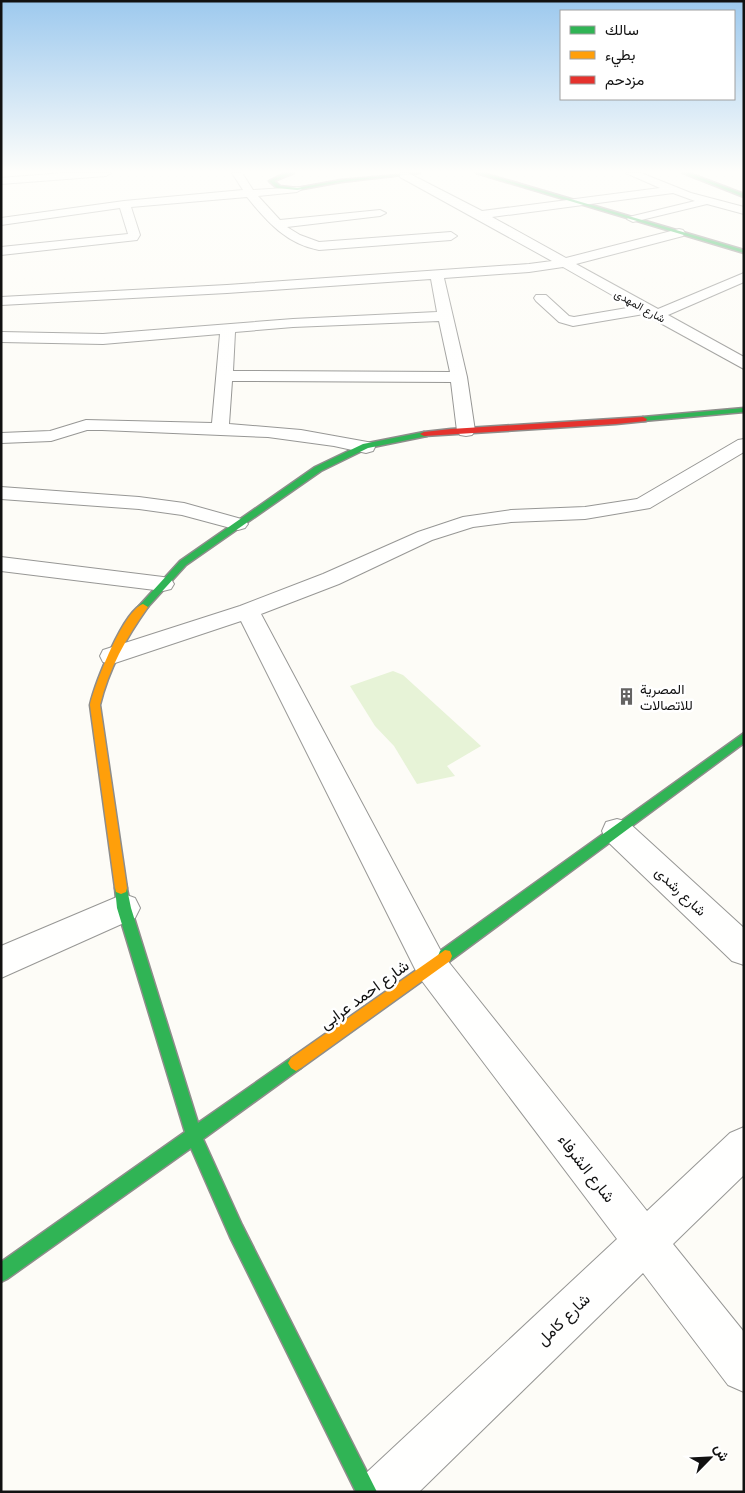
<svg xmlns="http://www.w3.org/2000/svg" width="745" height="1493" font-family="'PT Serif',Vazirmatn,serif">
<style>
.green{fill:#e7f3d7}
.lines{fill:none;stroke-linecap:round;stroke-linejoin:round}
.street-casing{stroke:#979795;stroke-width:2}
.fast-casing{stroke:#8e8d8b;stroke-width:3}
.slow-casing{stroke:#8e8d8b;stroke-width:3}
.jam-casing{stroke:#8e8d8b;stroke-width:3}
.street{fill:#fffffe;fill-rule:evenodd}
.fast{fill:#30b455;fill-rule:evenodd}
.slow{fill:#ff9f0a;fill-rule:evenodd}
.jam{fill:#e5322d;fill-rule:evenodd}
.labels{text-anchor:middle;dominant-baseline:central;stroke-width:5;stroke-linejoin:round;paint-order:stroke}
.far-street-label{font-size:11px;fill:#111;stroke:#fff}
.poi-label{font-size:14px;fill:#111;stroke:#fff;text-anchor:start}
.street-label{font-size:14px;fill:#111;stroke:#fff}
.near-street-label{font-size:16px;fill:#111;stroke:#fff}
</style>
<rect width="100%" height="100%" fill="#fdfcf7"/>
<path class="green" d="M393 671 403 675 481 746 447 766 455 776 417 784 394 746 375 726 350 686Z"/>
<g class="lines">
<defs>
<path id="street" d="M63 173H111L106 176 1 184V178Z
M232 173H242L253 190 301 187 302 189 297 192 258 196 280 220 380 210 386 213 380 216 287 227 300 235 319 242 451 232 457 236 451 240 319 250C287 244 267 222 247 197L131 207 140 235 137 240 1 255V247L128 234 120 208 1 225V218L124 201 243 190Z
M400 173H408L482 211 660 188 626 173H641L691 193 744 207V214L707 204 633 222 627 219 629 217 695 201 673 193 492 217 566 258 679 229 683 230 685 233 683 236 576 264 658 309 744 273V282L668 315 744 357V369L644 314 573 326 559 322 536 301 534 298 536 295H546L569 316 574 317 633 307 563 267 529 272 444 278 467 377 475 431 472 435 466 436 460 435 457 431 451 382 232 381 229 424 301 430 373 443 375 447 373 451 366 453 334 446 268 437 102 430H87L51 441 1 443V433L50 431 86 420 212 423 220 334 103 344 1 342V332L103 334 293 319 437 312 431 279 227 293 1 305V297L227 285 529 264 552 261 400 177ZM439 321 450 372 233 371 235 332 293 327Z
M744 439V452L650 508 585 519 511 522 473 527 432 540 339 584 261 614 443 955 647 1211 730 1133 744 1127V1175L673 1244 744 1332V1392L728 1385 643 1273 419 1492H358L365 1474 617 1239 419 977 241 621 112 664 103 662 100 656 103 650 240 606 323 574 418 532 463 517 511 510 585 507 637 499 738 440Z
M1 487 139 497 184 503 245 520 248 524 245 528 238 530 182 515 139 509 1 499Z
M1 557 163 577 171 579 174 584 171 589 163 591 1 571Z
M617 819 628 822 744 928V965L732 961 606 840 602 831 606 822Z
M124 894 135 898 140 908 135 918 1 978V946Z"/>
<path id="fast" d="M285 173H294L274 181 280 186 297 188 341 180 420 173 341 182 297 190 277 188 269 181Z
M476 173H483L744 250V253Z
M683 173H689L744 194V197Z
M744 408V412L643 421 639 419 643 417Z
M424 432 428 434 427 436 368 448 321 471 186 565 146 609H140L138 607 180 561 315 467 363 444Z
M744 733V743L450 961 445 962 440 961 438 956 440 951Z
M121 882 126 884 131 908 198 1123 291 1058 296 1055 301 1058 304 1063 301 1068 203 1139 242 1225 377 1492H356L230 1237 191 1148 7 1279 1 1282V1262L185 1132 117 908 115 888 116 884Z"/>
<path id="slow" d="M143 604 148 607C126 638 109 668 100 705L127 888 126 892 121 894 116 892 115 888 90 705C95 684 123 611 143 604Z
M445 950 450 951 452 956 450 961 301 1068 296 1071 291 1068 288 1063 291 1058Z"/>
<path id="jam" d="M643 417 647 419 646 421 616 424 424 436 420 434 424 432 451 429Z"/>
</defs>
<use href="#street" class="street-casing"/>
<use href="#fast" class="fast-casing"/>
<use href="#slow" class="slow-casing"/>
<use href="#jam" class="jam-casing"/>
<use href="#street" class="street"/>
<use href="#fast" class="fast"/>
<use href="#slow" class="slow"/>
<use href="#jam" class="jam"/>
</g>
<linearGradient id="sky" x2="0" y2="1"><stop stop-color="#9dc9ee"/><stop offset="0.45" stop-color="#fefefb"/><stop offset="1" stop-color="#fefefb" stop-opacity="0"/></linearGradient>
<rect width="745" height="382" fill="url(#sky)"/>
<defs>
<symbol id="building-bare" viewBox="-9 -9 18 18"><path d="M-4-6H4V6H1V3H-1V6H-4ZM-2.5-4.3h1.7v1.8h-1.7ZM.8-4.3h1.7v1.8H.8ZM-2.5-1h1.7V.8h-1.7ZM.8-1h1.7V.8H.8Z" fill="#646362" stroke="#fff" stroke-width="2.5" paint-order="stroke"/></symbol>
</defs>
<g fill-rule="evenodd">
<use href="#building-bare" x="614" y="684" width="25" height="25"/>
</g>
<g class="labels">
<g class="far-street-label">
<text transform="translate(640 306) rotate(29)">شارع المهدى</text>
</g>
<g class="poi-label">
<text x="640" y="688">المصرية<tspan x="640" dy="16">للاتصالات</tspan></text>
</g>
<g class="street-label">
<text transform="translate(681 891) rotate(43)">شارع رشدى</text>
</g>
<g class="near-street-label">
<text transform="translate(364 994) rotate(-36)">شارع احمد عرابى</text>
<text transform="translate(587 1168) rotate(52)">شارع الشرفاء</text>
<text transform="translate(563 1319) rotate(-44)">شارع كامل</text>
</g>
</g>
<rect width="745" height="1493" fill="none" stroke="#111111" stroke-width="5"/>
<rect x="560" y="10" width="175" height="90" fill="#ffffff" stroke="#a0a0a0"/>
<rect x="570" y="26" width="25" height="8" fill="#30b455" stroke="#a0a0a0"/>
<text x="605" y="35" font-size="15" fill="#111111">سالك</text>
<rect x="570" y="51" width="25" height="8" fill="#ff9f0a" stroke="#a0a0a0"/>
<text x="605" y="60" font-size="15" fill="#111111">بطيء</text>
<rect x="570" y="76" width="25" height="8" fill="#e5322d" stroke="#a0a0a0"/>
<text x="605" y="85" font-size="15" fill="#111111">مزدحم</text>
<g transform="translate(710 1458) rotate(66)" stroke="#ffffff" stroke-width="4" paint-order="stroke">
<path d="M0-4L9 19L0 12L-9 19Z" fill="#111111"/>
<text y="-8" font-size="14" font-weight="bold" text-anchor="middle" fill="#111111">ش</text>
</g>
</svg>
